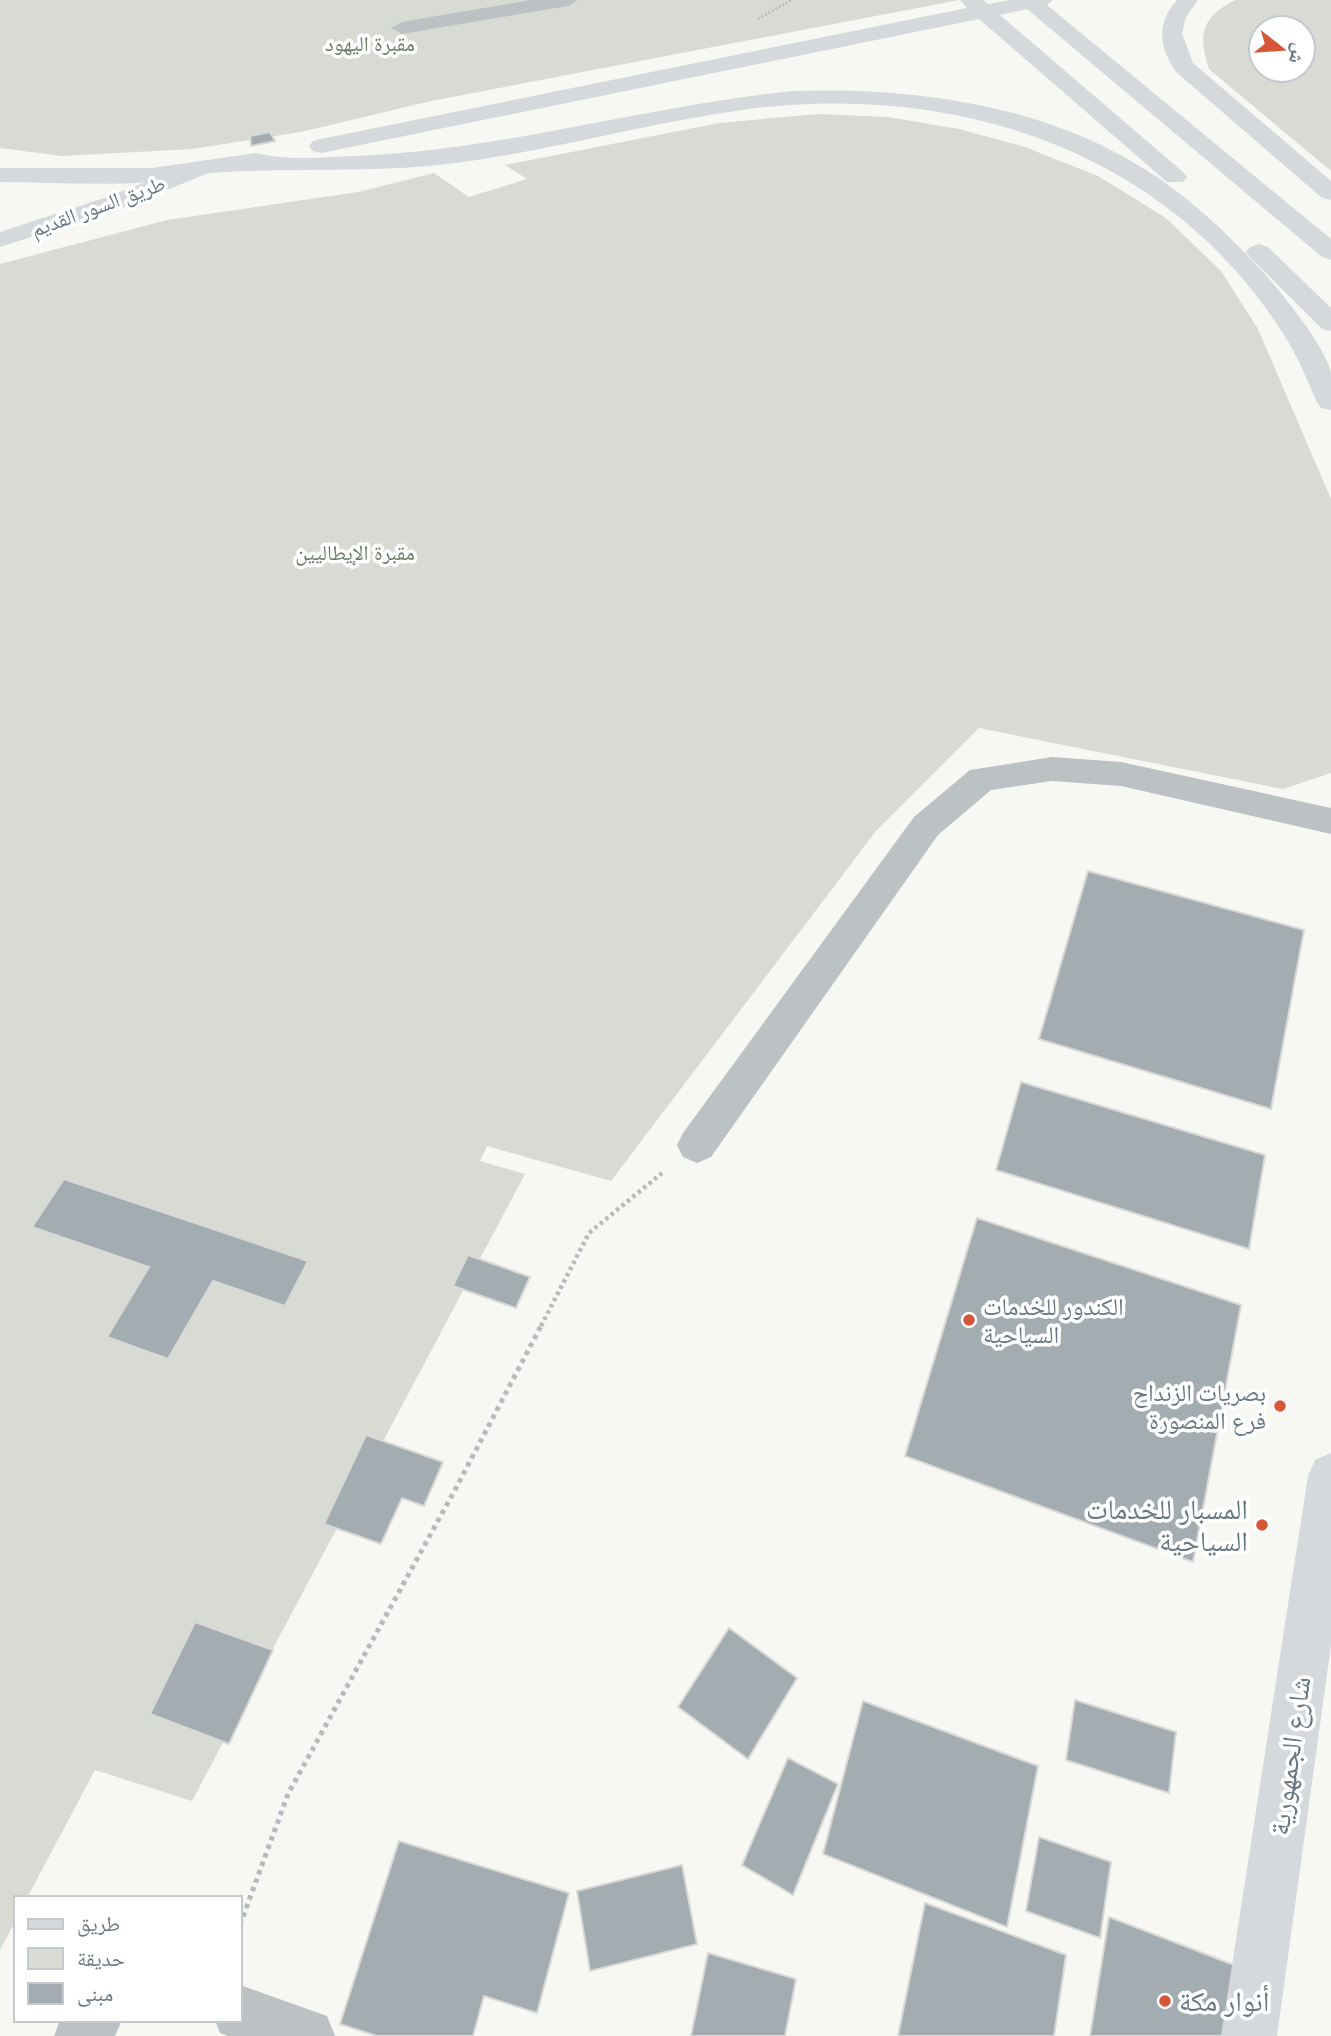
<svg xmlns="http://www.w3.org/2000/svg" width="1331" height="2036" font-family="Raleway,'Noto Naskh Arabic',sans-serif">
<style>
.green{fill:#d7dbd4;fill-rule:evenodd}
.building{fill:#a3acb1;stroke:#d8d8d7;stroke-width:2}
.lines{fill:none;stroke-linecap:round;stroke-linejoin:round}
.path-far2{stroke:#b7babd;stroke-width:2.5;stroke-dasharray:2 2;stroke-linecap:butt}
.path-far1{stroke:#b7babd;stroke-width:4.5;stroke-dasharray:3.5 3.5;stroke-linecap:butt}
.path{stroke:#b7babd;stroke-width:5;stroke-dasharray:4.5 4.5;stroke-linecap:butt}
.minor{fill:#bcc1c4;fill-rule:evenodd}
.major{fill:#d5d9dc;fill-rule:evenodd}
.highway{fill:#d5d9dc;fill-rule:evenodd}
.poi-dot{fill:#d55737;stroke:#fff;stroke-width:2.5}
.labels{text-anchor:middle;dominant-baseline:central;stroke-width:7;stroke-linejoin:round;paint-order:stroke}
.far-park-label{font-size:21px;fill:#6b7a67;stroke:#fff}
.far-street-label{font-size:21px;fill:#687883;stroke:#fff}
.poi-label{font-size:24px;fill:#687883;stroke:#fff;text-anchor:start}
.near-poi-label{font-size:28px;fill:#687883;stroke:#fff;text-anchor:end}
.near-street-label{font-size:28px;fill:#687883;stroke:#fff}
</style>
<rect width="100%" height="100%" fill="#f7f7f4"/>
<path class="green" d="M0 0H959L431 101 301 132 192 149 62 156 0 148Z
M1236 0H1331V171L1209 69C1198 36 1201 16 1236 0ZM1303 28V70H1261V28Z
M818 114 888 117 959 129 1025 147 1098 176 1166 218 1221 271 1258 329 1331 499V773L1283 789 979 728 876 831 611 1181 487 1146 480 1161 525 1174 192 1801 95 1770 27 1898H16V1920L0 1950V264L167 220 358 192 434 173 469 197 527 179 505 165 719 123Z"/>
<path class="building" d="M270 132 275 141 251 146 250 136Z
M1088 871 1304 930 1271 1109 1039 1039Z
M1021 1082 1265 1155 1249 1249 996 1170Z
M64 1179 308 1261 285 1306 213 1281 168 1359 107 1337 149 1267 32 1227Z
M977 1218 1241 1305 1193 1562 905 1456Z
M468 1255 530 1277 516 1308 453 1286Z
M366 1435 443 1462 424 1506 402 1498 381 1544 324 1524Z
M195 1622 273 1650 229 1744 150 1714Z
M729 1628 797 1678 748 1759 678 1707Z
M1075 1700 1176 1732 1169 1793 1066 1760Z
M863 1701 1038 1766 1007 1927 823 1854Z
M788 1758 838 1784 793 1895 742 1865Z
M1039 1837 1111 1862 1100 1938 1026 1911Z
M399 1841 569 1893 537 2013 484 1996 473 2036H377L340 2024Z
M682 1865 697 1944 590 1971 577 1891Z
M925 1903 1066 1955 1054 2036H898Z
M1109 1917 1239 1967 1230 2036H1090Z
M708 1953 796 1979 785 2036H691Z"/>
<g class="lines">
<path class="path-far2" d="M758 19 791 0"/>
<path class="path-far1" d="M541 1326 589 1233 662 1173"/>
<path class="path" d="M240 1925 288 1794 456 1488 542 1324"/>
<path class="minor" d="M531 0H578L568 6 402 34 391 28 402 22Z
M1052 757 1121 762 1331 808V834L1121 786 1052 781 991 790 938 835 711 1157 697 1163 683 1157 677 1145 683 1133 914 817 970 770Z
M240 1985 327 2016 335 2036H228L220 2033 215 2020H240Z
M60 2020H122L115 2036H54Z"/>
<path class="major" d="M196 163 204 165 208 170 204 175 122 208 0 247V232L104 198Z
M1331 1453V1645L1277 2036H1221L1308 1476 1315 1460Z"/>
<path class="highway" d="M960 0H983L988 4 1010 0H1053L1047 5 1331 239V260L1322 257 1027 9 1000 15 1183 172 1187 177 1183 182H1167L979 19 321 153 313 151 309 146 313 141 321 139 967 8Z
M1177 0H1198L1186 17 1182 33 1193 63 1331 181V200L1322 198 1176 72C1159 47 1156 23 1177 0Z
M793 91C903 87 1026 102 1124 157 1177 186 1222 227 1263 272 1281 292 1326 347 1331 373 1331 384 1331 399 1331 410L1321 408 1317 402C1308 382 1300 362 1289 343 1174 153 961 82 749 109 650 122 555 150 456 163 379 173 301 168 224 172 200 173 176 180 152 182 102 186 50 182 0 182V168H152L256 153C287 161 323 157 356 156 504 150 646 106 793 91Z
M1259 244 1268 247 1331 308V331L1322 329 1250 257 1246 252 1250 247Z"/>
</g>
<g class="poi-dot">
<circle cx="969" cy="1320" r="7"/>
<circle cx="1280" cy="1406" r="7"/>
<circle cx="1262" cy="1525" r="7"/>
<circle cx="1165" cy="2001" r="7"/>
</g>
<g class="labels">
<g class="far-park-label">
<text x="370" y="43">مقبرة اليهود</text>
<text x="355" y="552">مقبرة الإيطاليين</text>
</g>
<g class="far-street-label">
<text transform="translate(98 206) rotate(-20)">طريق السور القديم</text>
</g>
<g class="poi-label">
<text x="983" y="1306">الكندور للخدمات<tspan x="983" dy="28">السياحية</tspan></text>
<text x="1266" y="1392" text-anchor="end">بصريات الزنداح<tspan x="1266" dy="28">فرع المنصورة</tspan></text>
</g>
<g class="near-poi-label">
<text x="1248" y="1509">المسبار للخدمات<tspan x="1248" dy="32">السياحية</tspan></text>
<text x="1179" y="2001" text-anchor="start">أنوار مكة</text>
</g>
<g class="near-street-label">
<text transform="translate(1290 1756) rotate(-82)">شارع الجمهورية</text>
</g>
</g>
<rect x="14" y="1896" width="228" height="126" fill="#ffffff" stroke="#c3c9cd" stroke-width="2"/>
<rect x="28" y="1919" width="35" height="10" fill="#d5d9dc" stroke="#c3c9cd" stroke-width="2"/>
<text x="77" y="1931" font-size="21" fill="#687883">طريق</text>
<rect x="28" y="1948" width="35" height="21" fill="#d7dbd4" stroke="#c3c9cd" stroke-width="2"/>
<text x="77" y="1966" font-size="21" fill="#687883">حديقة</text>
<rect x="28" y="1983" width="35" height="21" fill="#a3acb1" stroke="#c3c9cd" stroke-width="2"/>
<text x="77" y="2001" font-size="21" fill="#687883">مبنى</text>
<g transform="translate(1282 49) rotate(107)"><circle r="33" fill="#ffffff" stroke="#c3c9cd" stroke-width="2"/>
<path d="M0-5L12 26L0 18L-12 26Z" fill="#d55737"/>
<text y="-10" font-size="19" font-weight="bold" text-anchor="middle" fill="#687883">ش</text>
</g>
</svg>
